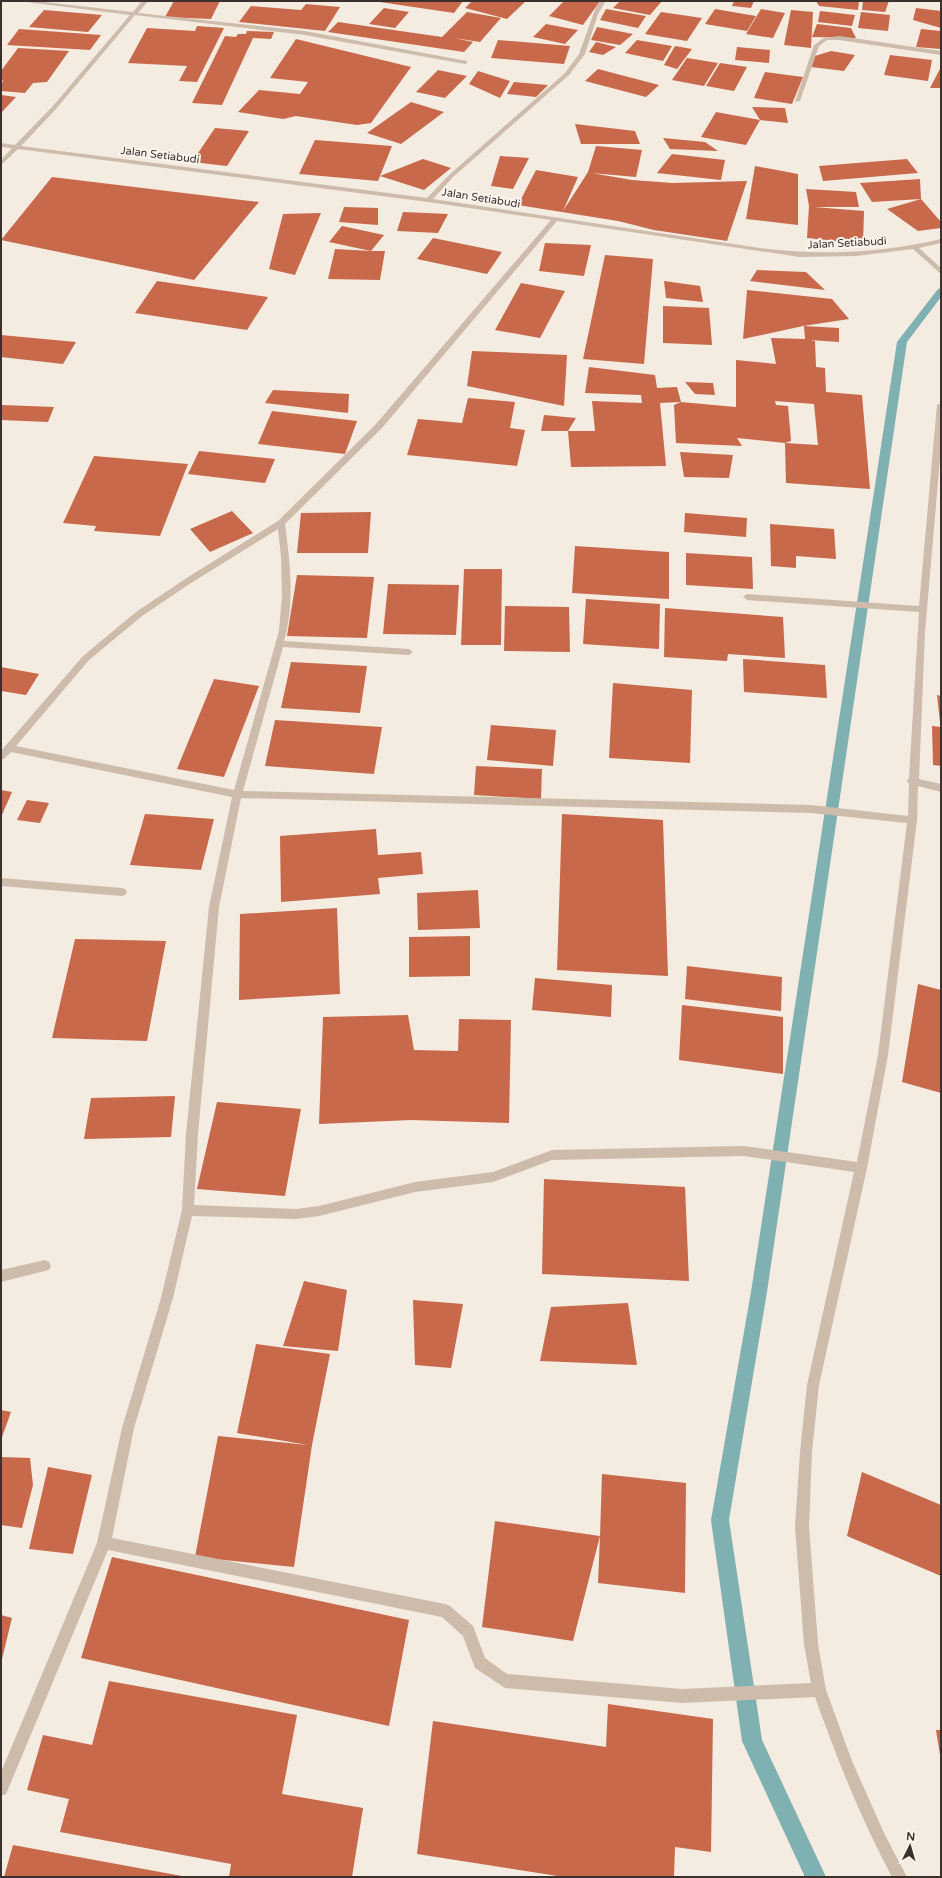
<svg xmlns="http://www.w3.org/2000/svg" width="942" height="1878" font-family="'Varela Round',sans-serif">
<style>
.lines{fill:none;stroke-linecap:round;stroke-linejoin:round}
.stream{fill:#7fb0b2;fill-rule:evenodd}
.building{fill:#c8694b}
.minor{fill:#cdbbac;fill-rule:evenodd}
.labels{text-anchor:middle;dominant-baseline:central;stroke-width:4;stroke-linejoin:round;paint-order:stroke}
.far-street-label{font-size:11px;fill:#3b302b;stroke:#fbf5ee}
</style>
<rect width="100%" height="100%" fill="#f4ebe1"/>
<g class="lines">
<path class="stream" d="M941 288V297L907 342 767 1292 729 1520 762 1740 826 1877H805L742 1741 711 1520 751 1292 897 342 938 289Z"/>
</g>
<path class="building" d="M174 1H220L211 19 165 17Z
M373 1H463L454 13Z
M472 1H526L507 19 465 8Z
M564 1H600L583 25 549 16Z
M620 1H662L650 15 613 8Z
M734 1H754L751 8 732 6Z
M816 1H859L858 10 819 6Z
M863 1H889L885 12 862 10Z
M306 4 340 7 325 31 239 22 251 6 301 10Z
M384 8 409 12 395 28 369 24Z
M916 8 941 11V28L913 20Z
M606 9 646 16 638 28 600 20Z
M715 9 756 16 747 31 705 24Z
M761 9 785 13 773 38 746 34Z
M44 10 102 15 88 32 29 27Z
M791 10 813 12 811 48 784 45Z
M820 11 855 15 852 26 818 22Z
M467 12 501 18 480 42 454 38 473 42 464 52 328 32 338 22 442 37Z
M661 12 702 18 687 41 645 34Z
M861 12 890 15 888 31 858 28Z
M546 24 578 30 565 44 533 37Z
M817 24 851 28 856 38 812 37Z
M197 26 224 28 197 82 179 81 187 66 128 63 147 28 195 31Z
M597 27 633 34 620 45 591 40Z
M19 29 101 35 90 50 7 45Z
M921 29 941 31V49L916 47Z
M247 31 274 32 271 39 253 38 222 105 192 103 225 36 236 37 238 34H246Z
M296 39 411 67 371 123 357 125 296 116 283 119 238 112 259 90 300 94 308 82 270 78Z
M498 40 570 46 564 64 491 58Z
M637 40 672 46 663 61 625 53Z
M596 42 616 47 603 55 589 52Z
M675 46 692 49 677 69 664 65Z
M737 47 770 50 769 63 735 60Z
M18 48 69 51 47 82 33 83 25 93 1 91V84L3 81 1 78V71Z
M831 51 855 55 844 71 811 67 815 56Z
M890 55 932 60 928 81 884 75Z
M687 58 718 63 704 86 672 80Z
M720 63 747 67 734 91 706 86Z
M941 67V88H930Z
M598 69 659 85 646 97 585 81Z
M438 70 467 76 445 98 416 92Z
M478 71 510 81 500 98 469 84Z
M765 72 803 77 792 104 754 98Z
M514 82 548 85 536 97 507 94Z
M1 95 16 97 1 113Z
M411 102 444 112 401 144 367 133Z
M752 107 785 108 788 123 760 120 746 145 701 137 716 112 760 120Z
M575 124 635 131 640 144H581Z
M215 128 249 131 227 166 192 162Z
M663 138 705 142 718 151 670 149Z
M315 140 392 146 378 181 299 174Z
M596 146 642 150 636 177 591 173 632 180 673 183 747 181 727 241 654 230 618 221 518 205 536 170 578 177 563 211 588 172Z
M672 154 725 160 721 180 657 173Z
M500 156 529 158 513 189 491 186Z
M423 159 451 168 424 190 380 176Z
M907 159 918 173 823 181 819 166Z
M755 166 798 174V225L746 219Z
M52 177 259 202 194 280 1 240Z
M920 179 921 199 941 222V228L918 231 887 209 921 199 872 202 860 183Z
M806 189 856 192 859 207H814L864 211 863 244 807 238 809 206Z
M344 207 378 208V225L339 222Z
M403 212 448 214 438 233 397 231Z
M321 213 295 275 269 269 283 214Z
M342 226 384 235 371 251H385L380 280 328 279 335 249 371 251 329 242Z
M433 238 502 252 487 274 417 259Z
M545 243 591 245 584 276 539 271Z
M605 255 653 259 644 364 583 359Z
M757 270 806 272 825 290 750 281Z
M157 281 268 297 247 330 135 313Z
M664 281 700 286 703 302 666 298Z
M521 283 565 291 540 338 495 330Z
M747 290 832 299 849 319 803 326 743 339Z
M663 306 709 308 712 345 663 343Z
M804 326 839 328V342L810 340 815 341 816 367 825 368 826 392 862 395 870 489 786 483 785 443 834 446 818 445 814 404 775 401 776 405 788 406 791 441 785 443 737 438 742 446 676 443 674 405 681 402 660 403 666 466 571 467 568 431H595L592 401 642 403 641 395 585 393 589 367 655 375 657 388 677 387 681 402 736 407V360L776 364 771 338 805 339Z
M1 335 76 342 63 364 1 357Z
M472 351 567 355 564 406 467 386Z
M685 382 713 383 715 395 695 394Z
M273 390 349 394 348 413 265 403Z
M468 398 515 402 510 428 525 430 517 466 407 455 418 419 462 423Z
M2 405 54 407 48 422 1 420Z
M272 411 357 421 345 454 258 444Z
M544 415 576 418 568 431H541Z
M199 451 275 459 265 483 188 474Z
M680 452 733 455 729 478 684 477Z
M94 456 188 464 160 536 94 531 96 526 63 523Z
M232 511 253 533 210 552 190 529Z
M371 512 368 553H297L301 513Z
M685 513 747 518 746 537 684 532Z
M770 524 834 529 836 559 796 556V568L771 566Z
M575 546 669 552V599L572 593Z
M686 553 752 557 753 589 686 585Z
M464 569H502L501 645H461Z
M297 575 374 577 367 638 287 636Z
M388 584 459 585 456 635 383 634Z
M586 599 660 604 659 649 583 644Z
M505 606 569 607 570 652 504 651Z
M665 608 783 617 785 658 728 654 727 661 664 657Z
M743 659 825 665 827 698 744 692Z
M291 662 367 666 360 713 281 708Z
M1 667 39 674 26 695 1 691Z
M214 679 259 686 224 777 177 769Z
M613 683 692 690 690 763 609 758Z
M937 695 941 696V722H940Z
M275 720 382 727 374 774 265 766Z
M491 725 556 730 553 766 487 760Z
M932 726 941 727V766L933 765Z
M476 766 542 769 541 799 474 795Z
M1 790 12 792 1 817Z
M27 800 49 803 40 823 17 820Z
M145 814 214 819 201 870 130 865Z
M562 814 663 820 668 976 557 970Z
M376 829 378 855 421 852 423 874 378 878 380 894 281 902 280 836Z
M478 890 480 928 418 930 417 893Z
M337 908 340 994 239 1000 240 914Z
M470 936V976L409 977V937Z
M75 939 166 941 147 1041 52 1038Z
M687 966 782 977 781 1011 685 999Z
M535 978 612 985 611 1017 532 1010Z
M918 984 941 990V1093L902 1082Z
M682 1005 783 1017V1074L679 1060Z
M408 1015 414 1050 458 1051 459 1019 511 1020 509 1123 411 1120 319 1124 323 1017Z
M175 1096 171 1137 84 1139 91 1098Z
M217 1102 301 1109 285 1196 197 1189Z
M544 1179 685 1187 689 1281 542 1274Z
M304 1281 347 1290 338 1351 283 1346Z
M413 1300 463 1304 451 1368 415 1365Z
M628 1303 637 1365 540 1361 551 1307Z
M256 1344 330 1354 312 1445 294 1567 195 1557 218 1436 308 1445 237 1433Z
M1 1410 11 1412 1 1440Z
M1 1457 30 1458 33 1485 22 1528 1 1525Z
M48 1467 92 1475 73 1554 29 1549Z
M862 1472 941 1505V1576L847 1536Z
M602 1474 686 1483 685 1593 598 1583 600 1536 573 1641 482 1627 495 1521 600 1536Z
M112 1557 409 1620 389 1726 81 1658Z
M1 1615 12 1618 2 1659H1Z
M109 1681 297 1715 282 1794 363 1808 352 1877H229L231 1864 60 1832 69 1799 27 1790 43 1735 92 1745Z
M608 1704 713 1719 711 1852 675 1847 674 1877H564L417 1854 433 1721 606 1747Z
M936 1730H941V1755H940Z
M13 1845 182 1876V1877H4Z"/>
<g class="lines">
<path class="minor" d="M18 1H35L133 12 142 1H148L138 13 305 31 467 61V63L465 64 305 35 135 15 56 109 21 146 427 198 449 175 565 73 579 54 596 7 600 1H606L598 14 585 54 569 75 453 177 433 199 760 248C821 256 881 253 941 239V243L919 248 941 268V274L913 249 856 256 800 257 557 221 382 428 285 524C290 562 295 604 284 641L409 649 413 652 409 655 283 647 243 791 811 805 908 816 909 784 907 781 909 778 919 612 747 600 743 597 747 594 919 606 937 405 941 403V447L925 632 919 779 941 784V792L918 786 917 820 888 1055 867 1168 819 1385 812 1452 809 1527 818 1644 826 1690 852 1761 884 1833 907 1877H892C861 1819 837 1759 815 1697L682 1703 505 1688 475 1668 463 1636 442 1617 108 1550 6 1794 1 1796V1772L97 1543 122 1428 161 1298 182 1210 186 1134 209 907 232 797 11 752 4 759 1 760V751L83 656 136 612 185 579 278 521 376 424 551 220 428 202 18 149 1 165V160L12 148 1 147V143L15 145 52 107 130 15ZM278 529 281 557 282 595 279 631 234 790 16 746 89 660 142 616 191 583ZM241 798 811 813 907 823 878 1055 857 1162 744 1146 552 1150 493 1172 415 1182 319 1206 296 1209 194 1205 198 1134 219 907ZM744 1156 854 1172 807 1385 800 1452 795 1527 804 1644 811 1683 682 1689 507 1674 485 1658 473 1626 450 1606 445 1604 112 1538 134 1428 173 1298 192 1216 296 1219 319 1216 415 1192 493 1182 552 1160Z
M839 36 941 51V55L839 40H827L819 46 800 101 795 102 814 45 824 38Z
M1 878 122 888 125 889 127 892 125 895 122 896 1 886Z
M45 1260 49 1262 51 1266 49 1270 1 1282V1270Z"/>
</g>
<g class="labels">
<g class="far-street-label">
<text transform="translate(160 155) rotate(7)">Jalan Setiabudi</text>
<text transform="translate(481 198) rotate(9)">Jalan Setiabudi</text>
<text transform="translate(847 243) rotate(-3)">Jalan Setiabudi</text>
</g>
</g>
<rect width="942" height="1878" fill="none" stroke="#3b302b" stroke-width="4"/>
<g transform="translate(910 1846) rotate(5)" stroke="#fbf5ee" stroke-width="3" paint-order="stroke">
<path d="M0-3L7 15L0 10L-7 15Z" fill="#3b302b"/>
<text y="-6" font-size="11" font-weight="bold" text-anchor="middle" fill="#3b302b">N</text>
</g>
</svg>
